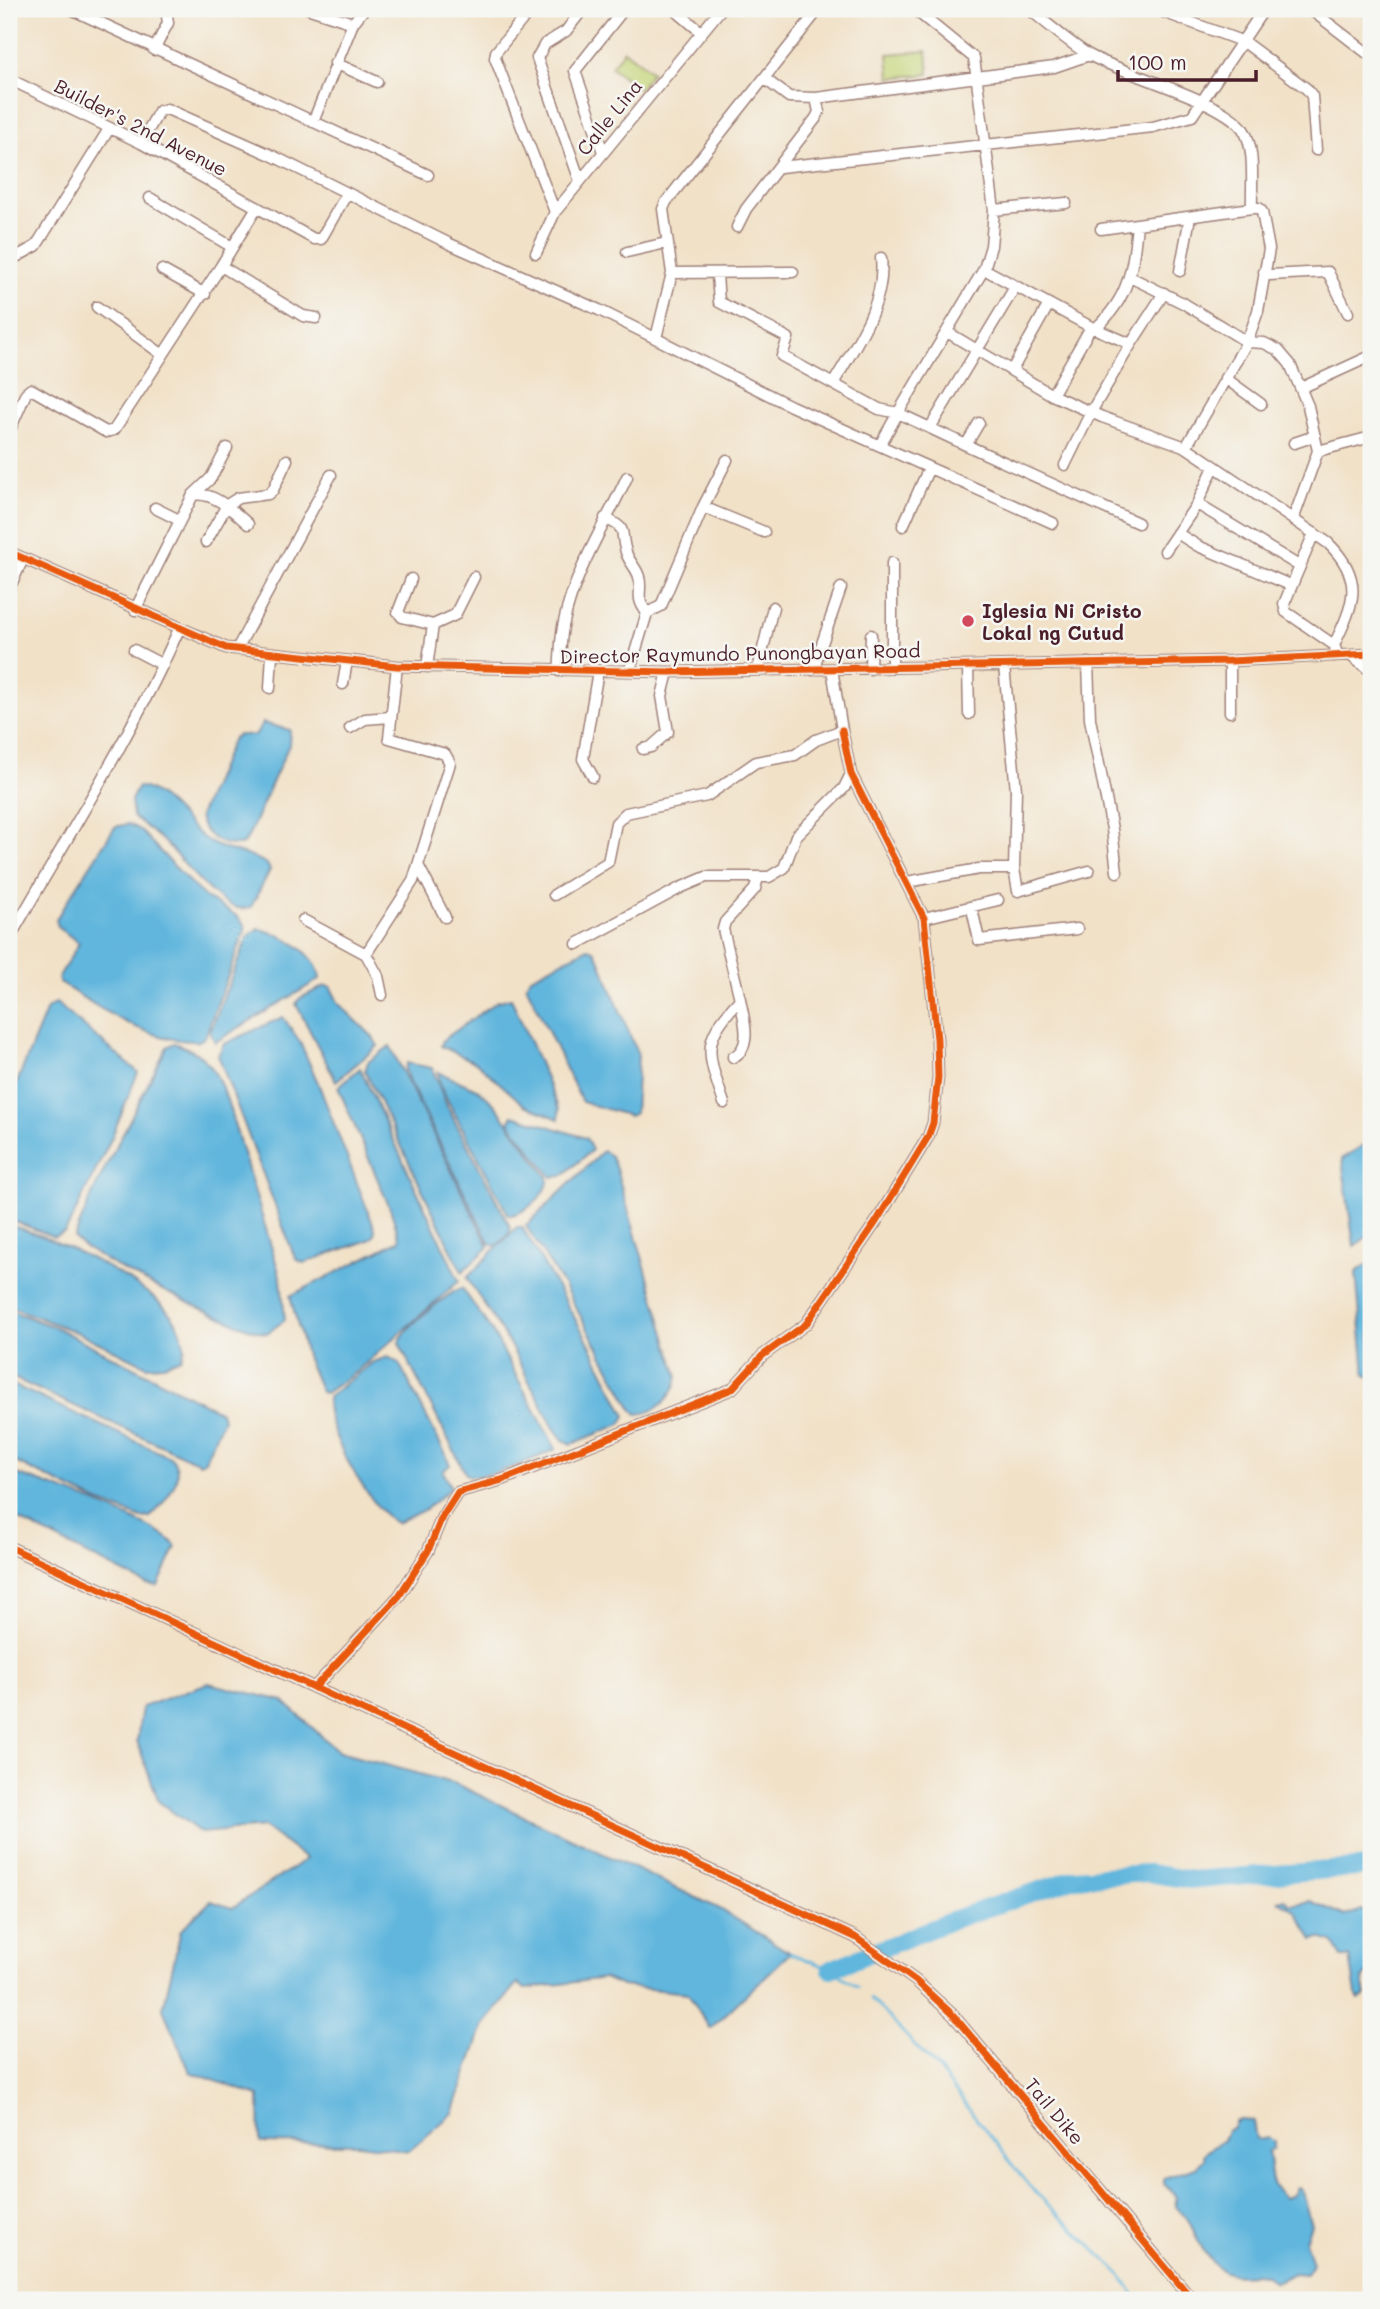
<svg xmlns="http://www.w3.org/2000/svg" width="1380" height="2309" font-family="Mali,sans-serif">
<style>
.green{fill:#c4d477;stroke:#877a51;stroke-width:2}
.water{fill:#60b6dd;stroke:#556a84;stroke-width:2}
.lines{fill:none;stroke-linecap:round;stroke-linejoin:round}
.stream{stroke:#60b6dd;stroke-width:2.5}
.river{stroke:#60b6dd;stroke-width:18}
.minor-casing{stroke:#9e8079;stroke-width:13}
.minor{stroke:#fff;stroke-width:10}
.cycleway-casing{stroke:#f6f6f2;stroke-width:11}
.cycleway{stroke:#e8590c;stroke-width:7}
.poi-dot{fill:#d1495b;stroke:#f6f6f2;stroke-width:2.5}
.labels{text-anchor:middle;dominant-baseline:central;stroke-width:5;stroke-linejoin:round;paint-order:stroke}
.street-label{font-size:19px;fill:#4a1f2b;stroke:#f6f6f2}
.poi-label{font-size:19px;font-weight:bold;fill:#4a1f2b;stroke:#f6f6f2;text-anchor:start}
</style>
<rect width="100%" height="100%" fill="#f6f6f2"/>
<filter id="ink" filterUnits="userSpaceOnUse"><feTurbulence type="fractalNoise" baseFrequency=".0143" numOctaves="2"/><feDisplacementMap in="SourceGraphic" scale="14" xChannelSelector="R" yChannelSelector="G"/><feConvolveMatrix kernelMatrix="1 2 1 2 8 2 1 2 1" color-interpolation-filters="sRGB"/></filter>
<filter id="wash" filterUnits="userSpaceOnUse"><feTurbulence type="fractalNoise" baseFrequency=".00686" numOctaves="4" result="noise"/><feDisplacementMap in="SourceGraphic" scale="28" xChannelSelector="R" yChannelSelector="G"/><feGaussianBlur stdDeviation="1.57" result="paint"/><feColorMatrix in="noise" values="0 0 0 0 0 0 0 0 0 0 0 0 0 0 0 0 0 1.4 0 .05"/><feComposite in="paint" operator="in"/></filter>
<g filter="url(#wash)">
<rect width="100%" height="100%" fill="#f1e1c7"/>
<path class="green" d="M624 50 652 72 639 89 611 67Z
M927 51 929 74 890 78 888 54Z"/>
<path class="water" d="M263 723 290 730 289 745 248 837 243 844C225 849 202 836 199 816L233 738 239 735H255Z
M138 787C158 786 186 824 201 836 221 853 247 851 267 864L270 870 251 907C224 919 185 862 167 845 157 835 145 826 133 817L131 800Z
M128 824 140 830 192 885 206 898 237 916 246 927 205 1037 199 1041C149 1043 101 1009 60 983L58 978 79 943 58 927 56 919 115 827Z
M258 929C282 933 317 952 320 979L215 1042 210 1032 248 936Z
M588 948 594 950 599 959 638 1055 635 1113 630 1116 582 1102 526 985 531 977Z
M325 986H330L339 1004 372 1036 378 1046 336 1081 296 1004 300 998Z
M511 998 559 1109V1119L524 1105 477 1063 441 1046 443 1040 496 1002Z
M56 1003 138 1072 111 1139 69 1225 65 1232 54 1237 9 1219V1102L47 1009Z
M283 1017 300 1042 318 1083 375 1229 374 1236 369 1240 304 1263 297 1260 293 1253 218 1055 224 1044Z
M174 1043C208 1054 215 1069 227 1100L281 1279 285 1320 267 1333C241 1331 88 1257 74 1238L94 1190 167 1047Z
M390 1046 489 1247 462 1272 365 1071 368 1062Z
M407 1063 432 1068 447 1106 510 1226V1232L497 1246 490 1244 409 1081 405 1069Z
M360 1068 459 1281 357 1371 325 1393 321 1392 307 1359 290 1296 400 1240 390 1208 338 1087Z
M438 1072 479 1090 495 1105 548 1177C551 1192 524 1215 509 1215L506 1210 440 1086Z
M513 1115 586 1138 592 1150 562 1176 552 1177 509 1122Z
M1371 1140V1234L1354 1246 1342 1159Z
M603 1151 611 1156 616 1169 678 1377C674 1396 657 1414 637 1414L632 1409 565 1288 526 1226Z
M9 1225C54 1238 141 1278 170 1314 179 1324 182 1336 185 1348L181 1358 164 1365 147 1366 81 1334 9 1306Z
M517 1227H522L588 1341 626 1416 621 1424 572 1444 563 1440 554 1428 510 1345 467 1278Z
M1371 1262V1377L1365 1375 1356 1272Z
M462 1288 492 1331 556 1449C541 1456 478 1484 466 1474L399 1343C402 1329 448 1293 462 1288Z
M9 1310 57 1328 221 1412 223 1419 205 1460 200 1463 191 1459 9 1376Z
M388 1357 399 1363 445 1453 450 1465 443 1471 451 1488 426 1509 397 1523C374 1515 317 1419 329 1396L373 1362Z
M9 1383 170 1457C189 1475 165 1502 150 1517L142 1518 96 1501 9 1459Z
M9 1472C35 1479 168 1527 176 1547L158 1586 146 1584 9 1515Z
M208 1683 283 1701 339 1752 456 1784 720 1909 790 1953 710 2029 688 1993 622 1986 604 1978 525 1989 518 1983 483 2026 453 2113 409 2151 359 2144 260 2143 259 2096 190 2072 163 2009 181 1930 211 1901 232 1908 306 1859 264 1827 201 1833 159 1802 137 1741 142 1707Z
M1285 1899 1290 1905 1311 1901 1345 1916 1362 1910 1371 1913V1976L1367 1973 1363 1979 1366 1996 1359 1999 1356 1994 1350 1957H1342L1333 1942 1319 1938 1313 1940 1296 1912 1279 1901Z
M1240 2120 1253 2121 1256 2140 1269 2138 1274 2142V2148L1268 2152C1272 2172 1267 2183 1284 2198L1293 2195 1297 2187 1301 2188 1311 2225 1305 2240 1312 2264 1306 2274 1294 2273 1275 2282C1257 2267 1244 2279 1228 2273 1205 2265 1198 2237 1187 2218 1185 2214 1178 2210 1176 2206 1175 2203 1177 2198 1175 2195 1172 2191 1167 2188 1164 2184V2178L1196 2168 1204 2159 1203 2154 1223 2140 1227 2131 1234 2127 1235 2122Z"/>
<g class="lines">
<path class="stream" d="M790 1953 831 1969 858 1987
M871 1999 937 2068 1029 2186 1122 2276 1138 2300"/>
<path class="river" d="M831 1969 958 1918 1075 1878 1148 1873 1192 1880 1371 1867"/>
</g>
</g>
<g filter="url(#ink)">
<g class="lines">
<defs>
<path id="minor" d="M71 9 428 175
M310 9 353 23 364 9
M531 9 496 52 495 58 555 212
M674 9 701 32
M914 9 974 58 994 210 991 246 984 269 898 413 966 445 979 423
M1029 9C1048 24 1068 42 1089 55 1123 74 1223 100 1243 129 1256 147 1251 186 1252 208L1101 229
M1155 9 1244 42 1307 89 1312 96 1316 150
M1310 9 1371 56
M154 50 168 23 166 9
M335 63 377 82
M9 79 141 143 314 239H321L346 195
M765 79 789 97 816 98 1054 67 1089 55
M313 122 353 23
M141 143 159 111 167 109 271 155 450 244 599 310 791 406 1053 523
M603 152 575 71 624 9
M780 167 1153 127 1192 116 1264 9
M580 181 537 58 545 44 566 31 583 9
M150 198 232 247
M257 207 221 266 303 316 316 318
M994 210 1066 203
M737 227 746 209 816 118 819 112 816 98
M627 252 666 243
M536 253 555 212 721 9
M9 257 18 256 36 246 109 129
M984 269 1091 327 1131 344 1091 412 1065 465
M162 270 205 294
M1180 271 1190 217
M1264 272 1269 275 1328 272 1348 313
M672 273 793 272
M717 275 719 302 788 338 782 356 879 409 898 413 880 445
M1130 277 1183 303 1247 342 1264 343 1278 350 1290 364 1308 406 1318 451 1293 520
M97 307 163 355
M1096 328C1130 297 1133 267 1137 224
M947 332 1052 395 1102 417 1186 447 1328 543C1365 579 1354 604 1334 645L1338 656
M656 338 672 273 663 209 666 202 819 9
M1131 344 1164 293
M1012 370 1049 304
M1225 378 1261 404
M833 384C855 345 886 305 881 258
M1301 388 1371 356
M1052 395 1091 327
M930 428 1015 287
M9 432 26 393 31 389 106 432 114 430 221 266
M1294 443 1315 436
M966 445 1138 523
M1186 447 1247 342 1258 311 1269 249 1262 212 1259 208H1252
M1318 451 1371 437
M193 495C214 491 234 512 248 524
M1197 504 1299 566
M703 507 727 460
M155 508 179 520
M605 518C630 530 619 531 626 552 628 561 637 568 639 577 643 592 634 596 647 613L630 669
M903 526 928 470
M1177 533 1198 546 1290 585
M1314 533 1284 604 1286 612 1334 645
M206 542 227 505 238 498 268 494 273 490 287 460
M1165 551 1197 504 1214 467
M9 552 226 648 397 666 668 672 1230 661 1371 654
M411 579 398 612 402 617 433 625 427 667
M9 589 23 559
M135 610 193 495 211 478 227 448
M647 613 661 606 703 507 764 532
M433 625 455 615 474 577
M237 649 331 475
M134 650 163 665
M1351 656 1371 671
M1088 663 1090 719 1112 829 1117 872
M968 667 969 714
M892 668V563
M870 669 871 635
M758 670 773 607
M813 670 841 588
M559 671C561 655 560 637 564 622 575 570 605 525 627 477
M343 684 347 661
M270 688 272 654
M1230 712V661
M350 728 365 719 390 717
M643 749 651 747 668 732 662 696 668 672
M593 777 583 759 598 671
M419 867 445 917
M1014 869 1018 891 1089 871
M758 877H769L784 868 796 836 844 788 851 774
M907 882 979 869H1014L1016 790 1004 666
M554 895 608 862 616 823 626 813 707 796 756 762 795 755 816 740 842 730 832 669
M972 909 979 940 1077 929
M924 918 998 900
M303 920 366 954 413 881 450 763 445 754 389 738 397 666
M9 939C67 837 131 737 179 629
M577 944 680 888 706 877H758L755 889 725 922 723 929 740 999C701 1042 706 1050 724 1103
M366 954 378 976 382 995
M733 1057C754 1047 743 1017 740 999
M9 1547 855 1937 916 1981 953 2015 1193 2300
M314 1688 399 1596 428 1551 442 1517 458 1492 502 1480 732 1389 762 1356 806 1324 876 1222 928 1137 933 1123 938 1077 937 1039 924 918 851 774 842 730"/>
</defs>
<use href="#minor" class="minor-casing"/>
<use href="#minor" class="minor"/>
<defs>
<path id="cycleway" d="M9 552 226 648 397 666 668 672 1230 661 1371 654
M9 1547 855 1937 916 1981 953 2015 1193 2300
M314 1688 399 1596 428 1551 442 1517 458 1492 502 1480 732 1389 762 1356 806 1324 876 1222 928 1137 933 1123 938 1077 937 1039 924 918 851 774 842 730"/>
</defs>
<use href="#cycleway" class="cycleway-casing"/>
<use href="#cycleway" class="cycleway"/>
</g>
</g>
<circle class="poi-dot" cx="968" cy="621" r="7"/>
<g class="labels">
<g class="street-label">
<text transform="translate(609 117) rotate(-51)">Calle Lina</text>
<text transform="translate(141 127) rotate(27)">Builder's 2nd Avenue</text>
<text transform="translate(740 653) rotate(-1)">Director Raymundo Punongbayan Road</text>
<text transform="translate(1055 2111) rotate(50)">Tail Dike</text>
</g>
<g class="poi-label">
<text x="982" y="610">Iglesia Ni Cristo<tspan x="982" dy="22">Lokal ng Cutud</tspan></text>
</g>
</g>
<rect width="1380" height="2309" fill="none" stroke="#f6f6f2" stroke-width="35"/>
<path d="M1118 70v10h138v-10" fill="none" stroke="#4a1f2b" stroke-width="3.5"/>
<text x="1128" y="70" font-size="21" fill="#4a1f2b" stroke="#f6f6f2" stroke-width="5" paint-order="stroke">100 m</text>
</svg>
